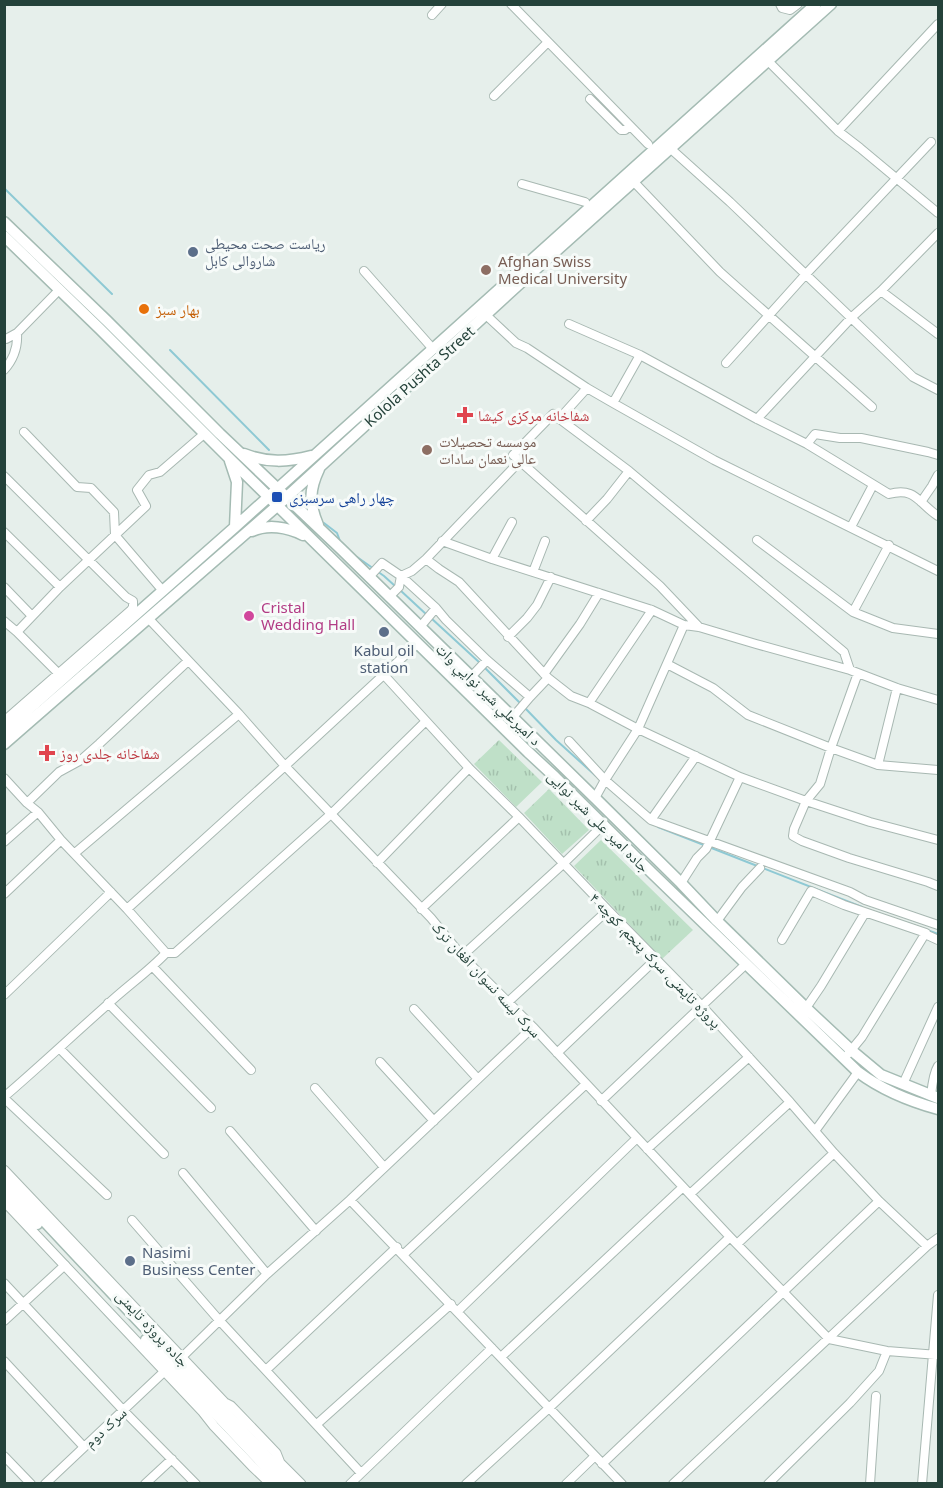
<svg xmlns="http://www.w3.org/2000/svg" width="943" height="1488" font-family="'Noto Sans','Noto Naskh Arabic',sans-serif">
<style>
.grass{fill:url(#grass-tufts)}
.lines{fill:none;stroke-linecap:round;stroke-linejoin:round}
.stream{stroke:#8ec9d4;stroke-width:2}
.minor-casing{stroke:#a8b8b2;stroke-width:10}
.tertiary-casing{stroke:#a8b8b2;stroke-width:11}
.secondary-casing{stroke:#a4bbb3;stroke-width:13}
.minor{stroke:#fff;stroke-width:8}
.tertiary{stroke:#fff;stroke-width:9}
.secondary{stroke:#fff;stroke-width:10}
.service-dot{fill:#5c6f8a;stroke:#f7fbf9;stroke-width:2}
.education-dot{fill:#8d6e63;stroke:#f7fbf9;stroke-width:2}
.food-dot{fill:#e8710a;stroke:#f7fbf9;stroke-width:2}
.health-dot{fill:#e0444e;stroke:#f7fbf9;stroke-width:2}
.transit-dot{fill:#1a4fb4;stroke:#f7fbf9;stroke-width:2}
.hotel-dot{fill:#d1479c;stroke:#f7fbf9;stroke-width:2}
.labels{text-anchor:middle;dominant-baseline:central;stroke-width:6;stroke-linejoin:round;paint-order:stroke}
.service-label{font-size:15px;fill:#4e5e75;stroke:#f7fbf9;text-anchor:start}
.education-label{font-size:15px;fill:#785e54;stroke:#f7fbf9;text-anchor:start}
.food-label{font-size:15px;fill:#c56008;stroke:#f7fbf9;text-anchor:start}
.street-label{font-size:15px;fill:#24423a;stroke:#f7fbf9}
.health-label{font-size:15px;fill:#be3a42;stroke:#f7fbf9;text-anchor:start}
.transit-label{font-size:15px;fill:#164399;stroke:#f7fbf9;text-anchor:start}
.hotel-label{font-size:15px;fill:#b23c85;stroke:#f7fbf9;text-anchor:start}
</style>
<defs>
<pattern id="grass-tufts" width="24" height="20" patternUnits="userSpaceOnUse" patternTransform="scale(1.5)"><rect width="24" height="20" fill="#bfe0c8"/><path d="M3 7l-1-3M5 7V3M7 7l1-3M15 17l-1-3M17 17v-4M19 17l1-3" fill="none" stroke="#a4c1ad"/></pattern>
</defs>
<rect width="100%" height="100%" fill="#e6efeb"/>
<path class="grass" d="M499 740 542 782 516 807 474 764Z
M549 789 589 830 562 854 524 813Z
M601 840 693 930 662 959 574 866Z"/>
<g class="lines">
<path class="stream" d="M4 188 112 294
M170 350 269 450
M324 523 337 533 340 541
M357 557 384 576 395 586
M400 590 427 615
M431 618 480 663
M484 667 520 703
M524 707 556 740 596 776
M658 827 862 907
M927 930 938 934"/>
<defs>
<path id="minor" d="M511 4 648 144
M780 4 782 8 790 10 798 4
M432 15 442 4
M768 61 838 131 860 148 938 213
M494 96 548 42
M590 99 621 130H625L630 126
M838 131 938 24
M671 149 730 202 913 377 938 390
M634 182 720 272 872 407
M522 184 585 202
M364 271 433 349
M881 291 938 334
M486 315 516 343 527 348 587 388 613 403 714 460 938 571
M569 324 640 355 757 419 807 444 815 434 840 438H861L928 452 938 455
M4 339H6L17 333
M726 363 806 274 931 142
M4 370C14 359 18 348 17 333L59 290
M613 403 640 355
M559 419 587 388
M757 419 852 317 881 291 938 233
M24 432 77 487 91 488 114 512 115 535 163 591
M807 444 889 494C916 487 918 503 938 516
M4 476 126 597 133 601V607L131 610 4 721
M921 502 932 486 938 475
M586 521 607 499 629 471
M851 527 873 485
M4 532 60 587
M757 540 853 612 893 628 938 634
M442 541 492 559 652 610 684 625 699 627 756 644 850 670 897 688 938 700
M426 559 439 569 459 582 548 678 571 696 589 703 638 729 740 777 806 801 870 822 938 840
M492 559 512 522
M533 572 545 541
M369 577 382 563 401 576 436 608 446 620 487 660 530 697
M4 587 32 616
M389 597 399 587 401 576 412 571 426 559 520 461
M853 612 889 545
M148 618 239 714 285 766 431 918 462 956 533 1027 730 1237 829 1339 887 1351 938 1355
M4 621 17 632
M420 627 436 608
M699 627 660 586 513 455 553 414 629 471 844 652 850 670
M508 637 527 618 537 605 551 577
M667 664 713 688 748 715 831 748 878 765 938 770
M58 673 17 632 60 587 146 506 137 490 149 475 160 472 204 434
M858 673 831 748 820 784 806 801 794 829 793 836 802 841 849 858 928 882 938 886
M544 674 580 624 599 593
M384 675 469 768 519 817 608 910 702 1006 790 1102 834 1153 879 1201 927 1246
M471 677 487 660
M589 703 652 610
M513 717 530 697 548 678
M569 741 605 780 651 820 850 892 865 900 938 925
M878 765 897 688
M4 778 27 803 38 812 61 840 127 909 166 953
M595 798 605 780 638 729 684 625
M27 803 59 772 81 760 99 744 188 661
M651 820 696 756
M4 842 38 812
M75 853 239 714
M377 863 469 768
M681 883 697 858 706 849 740 777
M4 894 61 840
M127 909 285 766 417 644
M421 909 519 817
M717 921 742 887 760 868
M782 940 811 891 844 905 926 933 925 934 938 940
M462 956 563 864 604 824
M153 967 251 1070
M4 995 111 892
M508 1002 608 910
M108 1003 211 1108
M806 1008 821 986 865 913
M414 1009 478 1079
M60 1049 164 1154
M557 1053 656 959
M848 1054 862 1037 925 934
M380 1062 434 1121
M903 1084 938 1007
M315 1088 384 1167
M931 1096C932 1086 933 1074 938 1066
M4 1097C39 1067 73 1035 107 1005 126 987 148 972 166 953H175L331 814 426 721
M4 1098 107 1195
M601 1101 746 964
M230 1131 316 1231
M815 1131 858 1072
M647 1149 749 1057
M183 1173 267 1274
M690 1194 790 1102
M350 1200 622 1484
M132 1220 219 1320 361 1473
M737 1244 834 1153
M404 1254 586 1084
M4 1283 123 1410 196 1484
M458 1311 637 1138
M4 1321 65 1265
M501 1357 683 1187
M4 1361 84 1447
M178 1361 267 1274 350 1200 533 1027
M266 1370 397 1247
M317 1424 451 1304
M4 1456 31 1484
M602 1464 879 1201
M45 1484 168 1368
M145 1484 172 1459
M350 1484 492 1348
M466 1484 549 1408 730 1237
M566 1484 595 1456
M673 1484 927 1246 938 1238
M768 1484 850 1403 879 1371 887 1351
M870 1484 876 1396
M922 1484 938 1295"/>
<path id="tertiary" d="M4 1170 225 1403 231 1406 276 1453 280 1463 301 1484
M4 1201 203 1412 214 1426 252 1466 271 1484"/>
<path id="secondary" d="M4 222 107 321 220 434 341 549 595 798 681 883 717 921 806 1008 851 1050 881 1075 938 1098
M4 236 100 329 229 458 528 752 555 777 653 874 858 1072C882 1090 909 1101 938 1109
M244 454C267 463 288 462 311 456
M230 461 237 482 235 527
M318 525C309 504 309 490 319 469
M252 531C268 524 287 527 303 535
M4 731 235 527 816 4
M4 744 277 506 517 286 831 4
M4 1178 78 1257 293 1484
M4 1189 37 1224
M146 1340 282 1484"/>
</defs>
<use href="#minor" class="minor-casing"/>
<use href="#tertiary" class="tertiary-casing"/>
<use href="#secondary" class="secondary-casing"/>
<use href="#minor" class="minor"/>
<use href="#tertiary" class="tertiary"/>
<use href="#secondary" class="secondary"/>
</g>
<g class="service-dot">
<circle cx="193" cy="252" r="6"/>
<circle cx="384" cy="632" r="6"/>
<circle cx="130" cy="1261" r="6"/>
</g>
<g class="education-dot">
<circle cx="486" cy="270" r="6"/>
<circle cx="427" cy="450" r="6"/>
</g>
<circle class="food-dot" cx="144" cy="309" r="6"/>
<g class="health-dot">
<path d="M462 406h6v6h6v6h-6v6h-6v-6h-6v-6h6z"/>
<path d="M44 744h6v6h6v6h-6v6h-6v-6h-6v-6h6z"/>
</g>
<rect class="transit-dot" x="271" y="491" width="12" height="12" rx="3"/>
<circle class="hotel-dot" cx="249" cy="616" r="6"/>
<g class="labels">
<g class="service-label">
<text x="205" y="243">ریاست صحت محیطی<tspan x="205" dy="17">شاروالی کابل</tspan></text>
<text x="384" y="650" text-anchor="middle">Kabul oil<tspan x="384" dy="17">station</tspan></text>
<text x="142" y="1252">Nasimi<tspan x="142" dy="17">Business Center</tspan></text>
</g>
<g class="education-label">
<text x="498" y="261">Afghan Swiss<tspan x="498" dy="17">Medical University</tspan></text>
<text x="439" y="441">موسسه تحصیلات<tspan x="439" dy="17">عالی نعمان سادات</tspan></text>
</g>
<g class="food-label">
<text x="156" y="309">بهار سبز</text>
</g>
<g class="street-label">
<text transform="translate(419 376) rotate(-42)">Kolola Pushta Street</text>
<text transform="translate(489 694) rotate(44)">د امیرعلي شیر نوايي واټ</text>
<text transform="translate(599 821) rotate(45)">جاده امیر علی شیر نوایی</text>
<text transform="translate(656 960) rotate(46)">پروژه تایمنی، سرک پنجم، کوچه ۴</text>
<text transform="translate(487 979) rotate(47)">سرک لیسه نسوان افغان‌ ترک</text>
<text transform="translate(153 1328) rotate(47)">جاده پروژه تایمنی</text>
<text transform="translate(105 1427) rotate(-43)">سرک دوم</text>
</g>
<g class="health-label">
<text x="478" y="415">شفاخانه مرکزی کیشا</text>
<text x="60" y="753">شفاخانه جلدی روز</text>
</g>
<g class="transit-label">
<text x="289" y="497">چهار راهی سرسبزی</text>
</g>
<g class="hotel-label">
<text x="261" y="607">Cristal<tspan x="261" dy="17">Wedding Hall</tspan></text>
</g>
</g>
<rect width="943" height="1488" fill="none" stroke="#24423a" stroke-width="12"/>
</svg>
